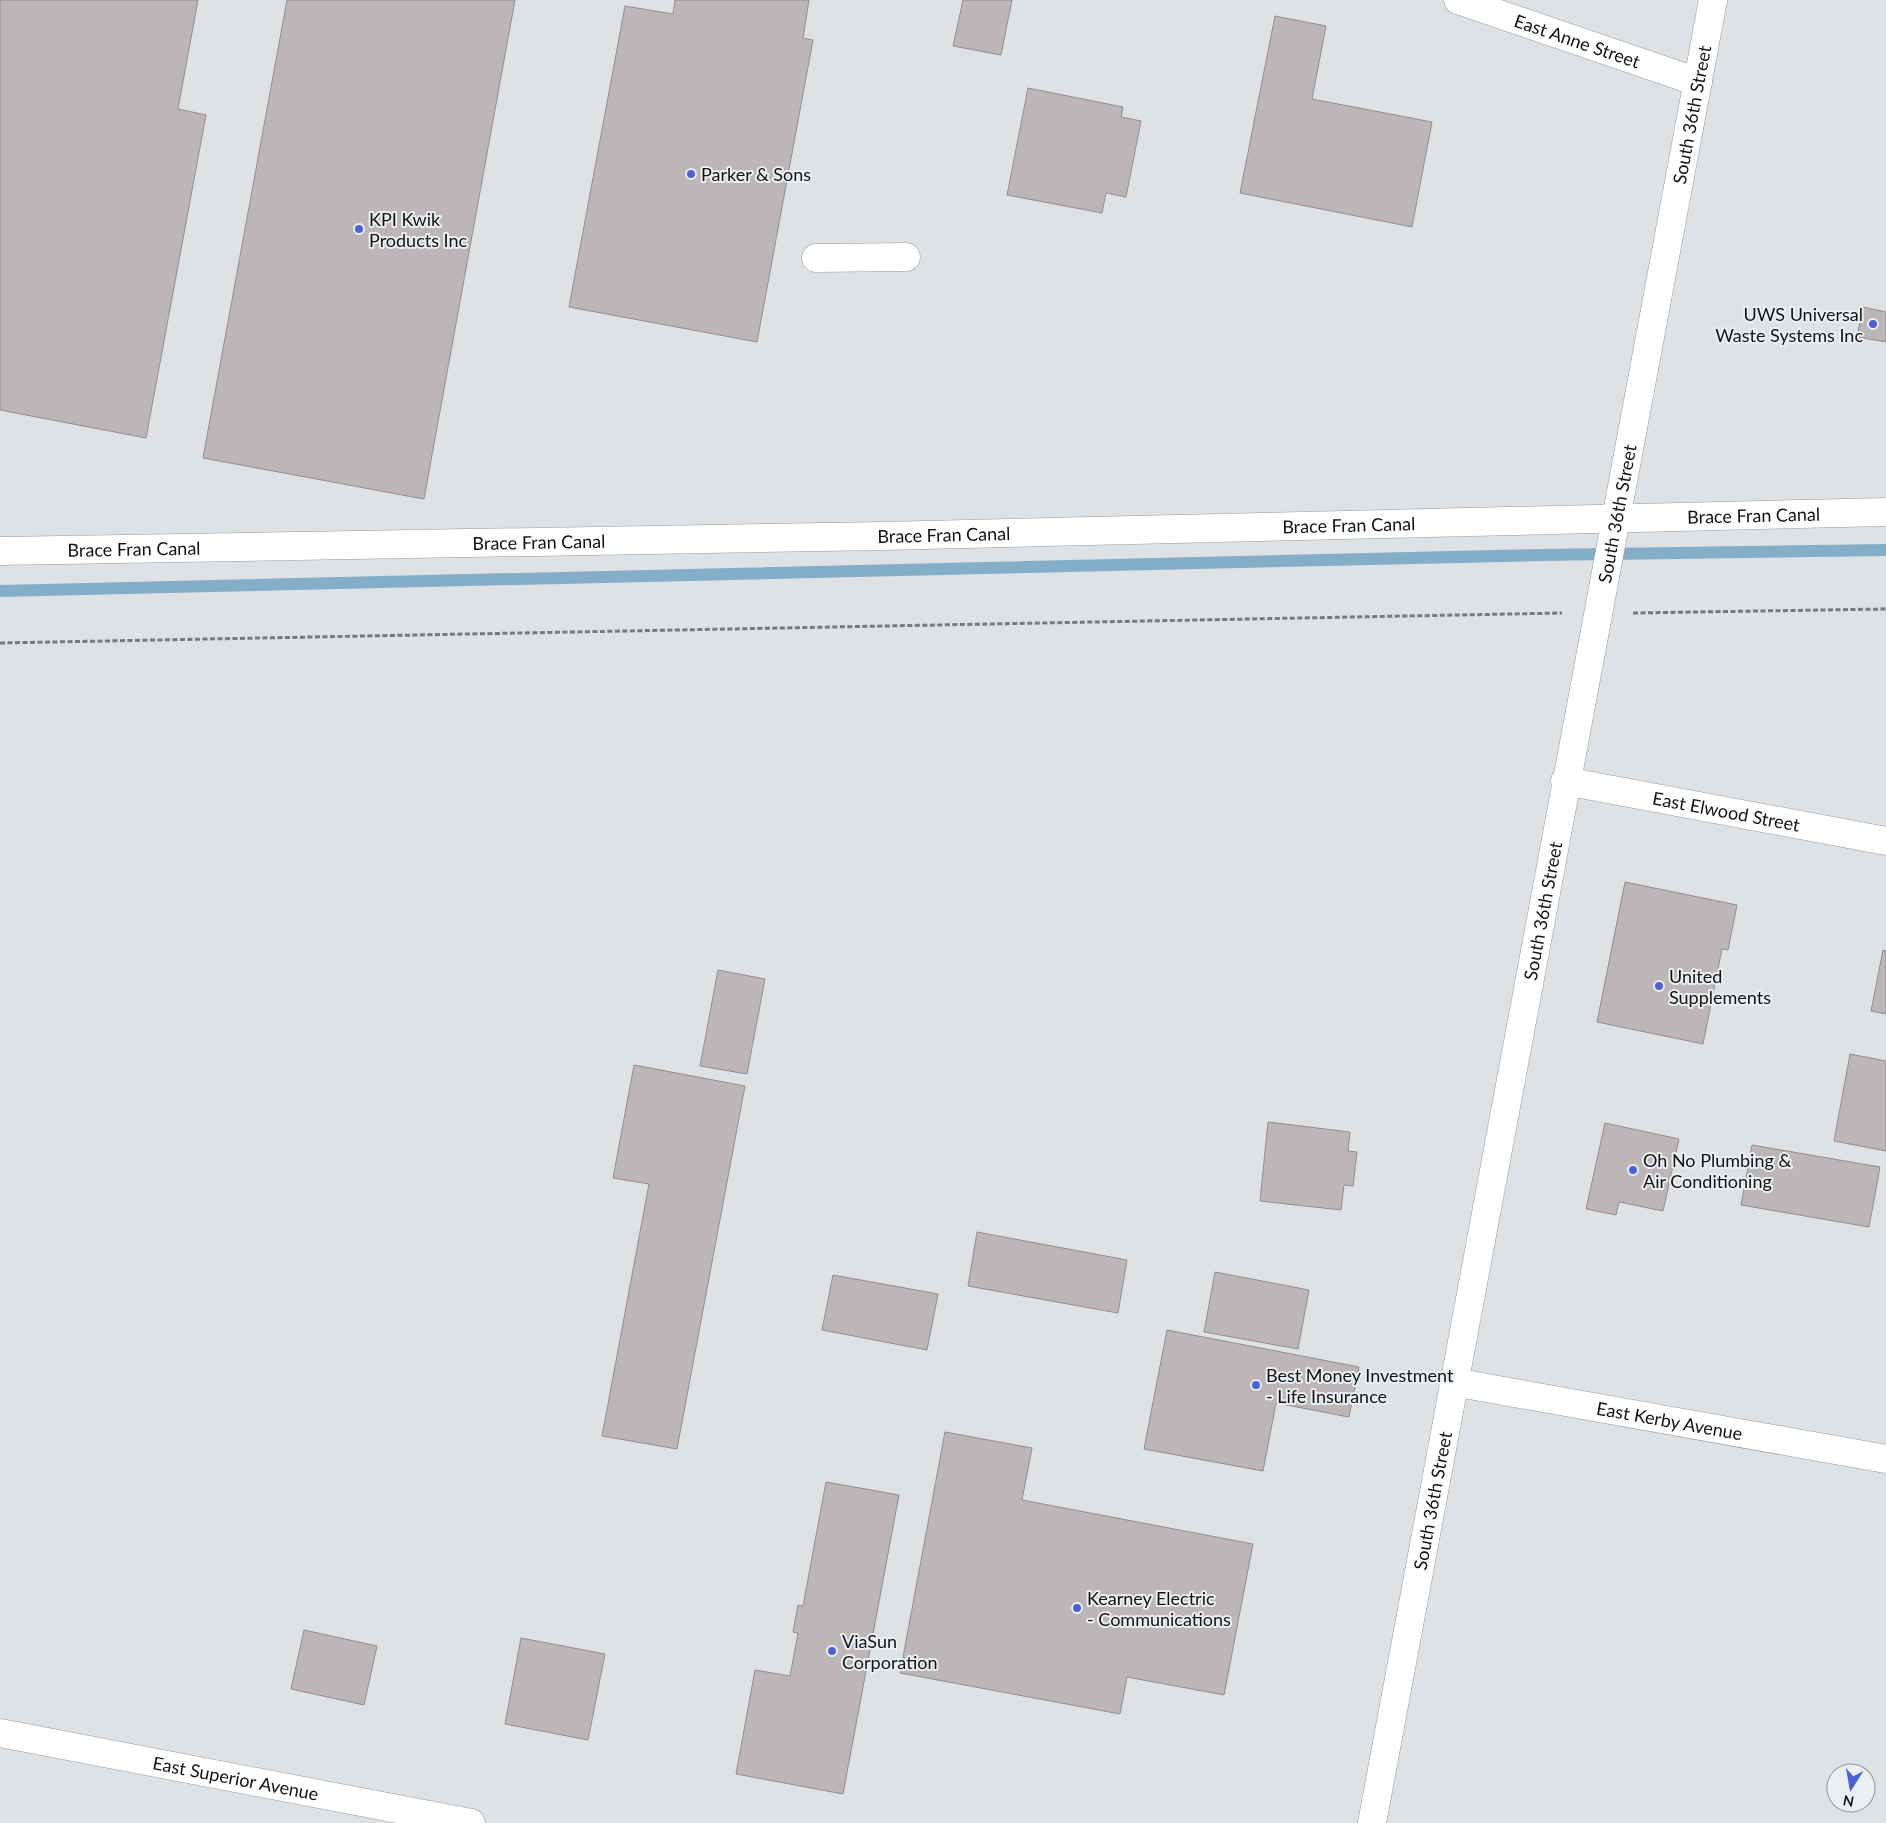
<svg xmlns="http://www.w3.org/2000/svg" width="1886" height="1823" font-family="Lato,sans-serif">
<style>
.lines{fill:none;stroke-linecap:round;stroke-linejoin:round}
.stream{stroke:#84adc8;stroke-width:12}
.building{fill:#bcb7b6;stroke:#928d8c}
.minor-casing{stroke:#96999c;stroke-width:29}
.path{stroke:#77797b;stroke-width:3;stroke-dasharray:5 2.5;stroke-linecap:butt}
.minor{stroke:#fff;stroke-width:28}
.poi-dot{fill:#4d61d6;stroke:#ebeff2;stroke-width:2}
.labels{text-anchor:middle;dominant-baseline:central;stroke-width:4;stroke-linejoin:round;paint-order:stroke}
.street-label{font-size:18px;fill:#111213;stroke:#ebeff2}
.poi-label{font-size:18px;fill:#111213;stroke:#ebeff2;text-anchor:start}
</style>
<rect width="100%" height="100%" fill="#dee2e5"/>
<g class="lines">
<path class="stream" d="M0 591 1542 555 1886 550"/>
</g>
<path class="building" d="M0 0H198L178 109 206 115 146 438 0 410Z
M287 0H515L424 499 203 458Z
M675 0H809L803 38 813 40 757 342 569 307 625 6 673 14Z
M963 0H1012L1001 55 953 46Z
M1275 16 1326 26 1312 99 1432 122 1412 227 1240 193Z
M1028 88 1123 107 1121 117 1141 121 1126 197 1106 193 1102 213 1007 195Z
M1863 307 1886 312V342L1857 337Z
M1625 882 1737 905 1728 950 1722 949 1703 1044 1597 1022Z
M1883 950 1886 951V1014L1871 1011Z
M718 970 765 979 747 1074 700 1066Z
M1850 1054 1886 1061V1151L1834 1141Z
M634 1065 745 1086 677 1449 602 1436 649 1184 613 1178Z
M1268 1122 1350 1132 1348 1151 1357 1152 1353 1186 1344 1185 1341 1210 1260 1201Z
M1605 1123 1679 1139 1663 1211 1619 1202 1616 1215 1586 1209Z
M1752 1145 1880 1167 1869 1227 1741 1205Z
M977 1232 1127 1260 1118 1313 968 1286Z
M1215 1272 1309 1290 1298 1349 1204 1332Z
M833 1275 938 1294 927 1350 822 1330Z
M1167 1330 1359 1367 1349 1417 1276 1403 1263 1471 1144 1449Z
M945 1432 1032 1448 1022 1500 1253 1544 1224 1695 1127 1677 1120 1714 900 1673Z
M826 1482 899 1495 843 1794 736 1774 755 1670 790 1676 798 1633 793 1632 798 1605 803 1606Z
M304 1630 377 1646 364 1705 291 1689Z
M521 1638 605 1654 588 1740 505 1724Z"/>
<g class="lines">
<defs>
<g id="minor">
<path id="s1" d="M1458 0 1698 82"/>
<path d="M816 258 906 257"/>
<path id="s2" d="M0 551 884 536 1886 512"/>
<path id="s3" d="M1565 781 1886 841"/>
<path id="s4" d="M1453 1382 1886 1459"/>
<path id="s5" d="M0 1733 471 1823"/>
<path id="s6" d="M1372 1823 1713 0"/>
</g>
</defs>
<use href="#minor" class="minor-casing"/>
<path class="path" d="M1633 613 1886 609
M0 643 1562 613"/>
<use href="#minor" class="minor"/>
</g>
<g class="poi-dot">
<circle cx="691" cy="174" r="5"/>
<circle cx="359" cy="229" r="5"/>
<circle cx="1873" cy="324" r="5"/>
<circle cx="1659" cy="986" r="5"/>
<circle cx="1633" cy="1170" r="5"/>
<circle cx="1256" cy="1385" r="5"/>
<circle cx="1077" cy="1608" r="5"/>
<circle cx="832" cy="1651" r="5"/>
</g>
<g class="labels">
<g class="street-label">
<text stroke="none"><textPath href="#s1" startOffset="126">East Anne Street</textPath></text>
<text stroke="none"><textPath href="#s6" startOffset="1738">South 36th Street</textPath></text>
<text stroke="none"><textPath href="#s6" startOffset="1332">South 36th Street</textPath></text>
<text stroke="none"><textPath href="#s2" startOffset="1754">Brace Fran Canal</textPath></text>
<text stroke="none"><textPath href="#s2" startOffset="1349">Brace Fran Canal</textPath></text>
<text stroke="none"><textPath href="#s2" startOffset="944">Brace Fran Canal</textPath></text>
<text stroke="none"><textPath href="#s2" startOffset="539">Brace Fran Canal</textPath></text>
<text stroke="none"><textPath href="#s2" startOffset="134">Brace Fran Canal</textPath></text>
<text stroke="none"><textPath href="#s3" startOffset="164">East Elwood Street</textPath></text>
<text stroke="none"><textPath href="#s6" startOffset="928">South 36th Street</textPath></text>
<text stroke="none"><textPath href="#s4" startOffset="220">East Kerby Avenue</textPath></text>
<text stroke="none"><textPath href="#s6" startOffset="328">South 36th Street</textPath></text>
<text stroke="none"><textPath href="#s5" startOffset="240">East Superior Avenue</textPath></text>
</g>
<g class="poi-label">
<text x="701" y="174">Parker &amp; Sons</text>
<text x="369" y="219">KPI Kwik<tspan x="369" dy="21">Products Inc</tspan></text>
<text x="1863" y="314" text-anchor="end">UWS Universal<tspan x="1863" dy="21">Waste Systems Inc</tspan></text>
<text x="1669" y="976">United<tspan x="1669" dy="21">Supplements</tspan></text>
<text x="1643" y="1160">Oh No Plumbing &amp;<tspan x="1643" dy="21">Air Conditioning</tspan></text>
<text x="1266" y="1375">Best Money Investment<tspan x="1266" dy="21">- Life Insurance</tspan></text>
<text x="1087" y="1598">Kearney Electric<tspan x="1087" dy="21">- Communications</tspan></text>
<text x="842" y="1641">ViaSun<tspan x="842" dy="21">Corporation</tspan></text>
</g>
</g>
<g transform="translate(1851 1788) rotate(191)"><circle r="24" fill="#ebeff2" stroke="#949799"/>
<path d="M0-4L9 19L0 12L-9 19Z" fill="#4d61d6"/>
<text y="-8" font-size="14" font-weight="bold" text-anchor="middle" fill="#111213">N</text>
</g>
</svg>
